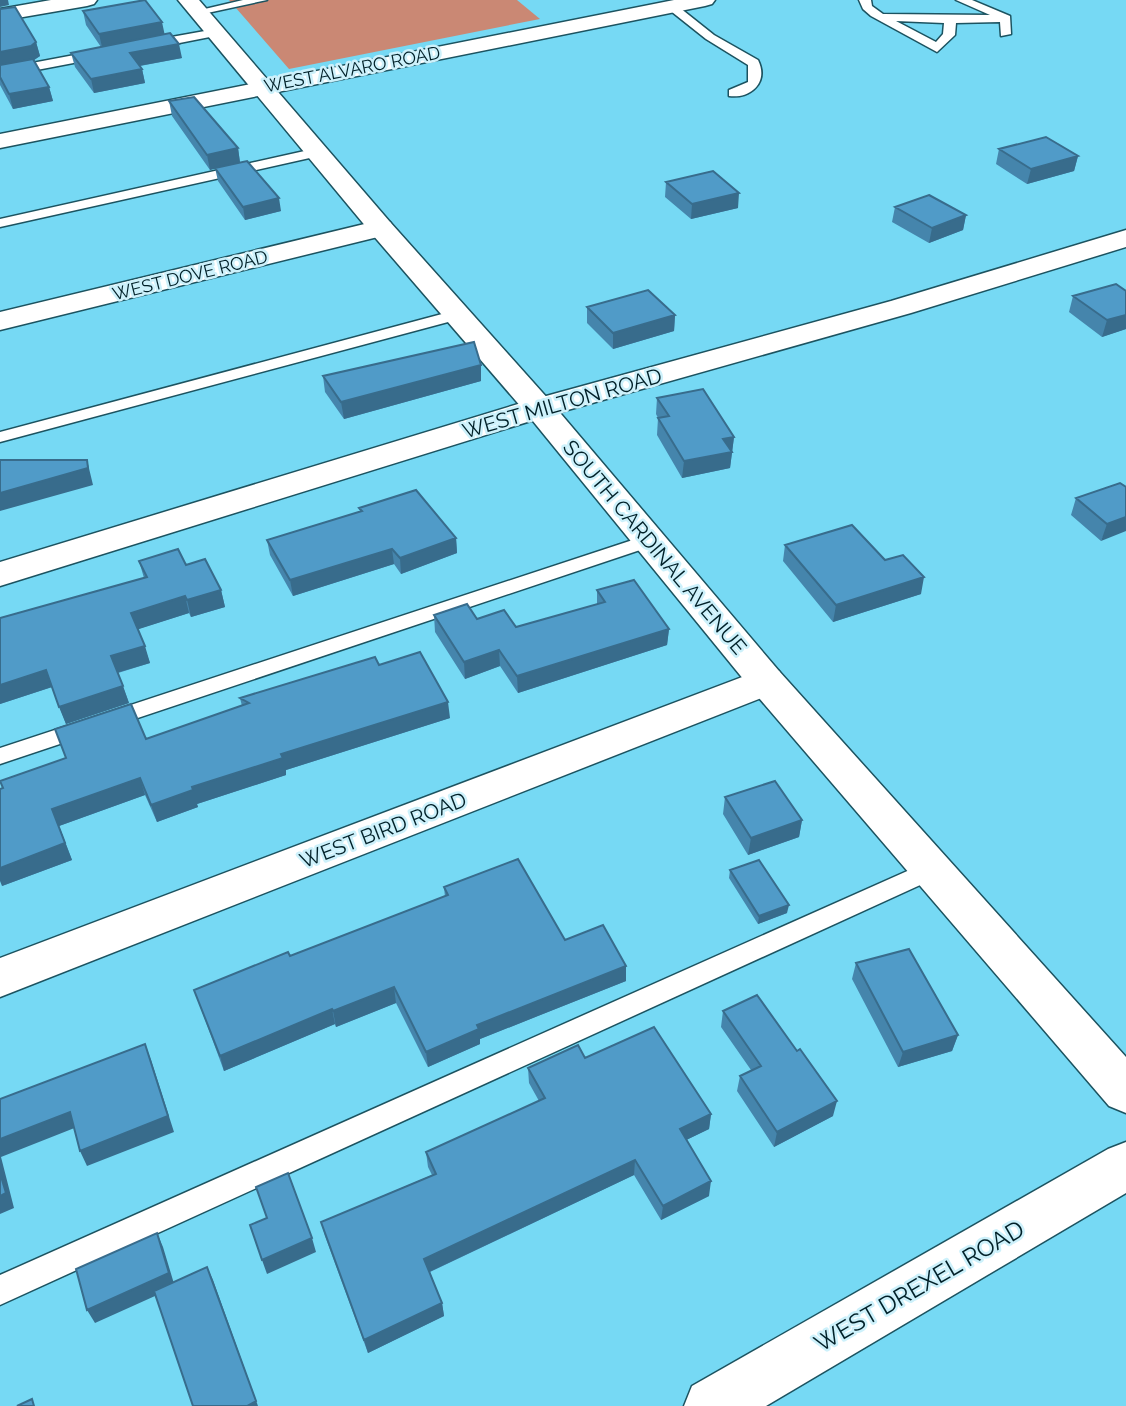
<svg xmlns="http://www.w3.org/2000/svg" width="1126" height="1406" font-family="Raleway,sans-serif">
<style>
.green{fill:#ca8874}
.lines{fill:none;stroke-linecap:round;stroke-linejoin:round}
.service-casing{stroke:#1c5360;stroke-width:3}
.minor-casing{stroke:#1c5360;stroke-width:3}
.tertiary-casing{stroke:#1c5360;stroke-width:3}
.secondary-casing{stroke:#1c5360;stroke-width:3}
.service{fill:#fff;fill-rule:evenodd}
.minor{fill:#fff;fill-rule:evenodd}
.tertiary{fill:#fff;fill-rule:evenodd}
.secondary{fill:#fff;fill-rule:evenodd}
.wall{fill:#4585ac}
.shaded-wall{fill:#386c8c}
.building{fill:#509bc8;stroke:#386c8c;stroke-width:2}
.labels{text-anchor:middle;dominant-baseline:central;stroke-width:5;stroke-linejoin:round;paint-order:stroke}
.far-street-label{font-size:18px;fill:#002028;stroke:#cdf1fb}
.street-label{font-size:21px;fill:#002028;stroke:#cdf1fb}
.near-street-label{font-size:24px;fill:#002028;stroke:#cdf1fb}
</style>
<rect width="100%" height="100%" fill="#76d9f4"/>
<path class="green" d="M229 0H517L540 19 289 69Z"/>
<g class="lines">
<defs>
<path id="service" d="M243 0H267L198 15 192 12Z
M859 0H871L872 6 883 14 990 15 956 0H972L1010 16 1011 34 1001 36 1000 22 956 23 955 35 937 52 871 16 863 9ZM896 21 944 23 943 34 936 42Z
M667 4H675L714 35 758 60C769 82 751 99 729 96V90L748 82V65L706 39 667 8Z
M216 29 222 33 220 35 149 49 143 45 149 41Z
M101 50 107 54 105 57 0 77V69Z
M318 148 323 149V155L0 227V219Z
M457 310 463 312 465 315 463 318 0 442V432Z
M651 534 658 536 660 540 658 544 0 764V748Z
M932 860 940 862 944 869 940 876 0 1305V1275Z"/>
<path id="minor" d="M51 0H97L94 4 87 6 0 21V9Z
M674 0H715L712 4 705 6 0 148V134Z
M381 220 390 222 394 228 390 234 0 330V312Z
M1126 230V247L911 313 550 415 0 586V562L528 401 891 301Z
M766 668 779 671 785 681 779 691 0 997V958Z"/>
<path id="tertiary" d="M1126 1142V1193L766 1406H684L692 1386 1108 1149Z"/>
<path id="secondary" d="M178 0H199L390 222 550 401 779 671 1126 1057V1113L1109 1106 753 691 528 415 372 234Z"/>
</defs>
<use href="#service" class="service-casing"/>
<use href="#minor" class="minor-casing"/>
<use href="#tertiary" class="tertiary-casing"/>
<use href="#secondary" class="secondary-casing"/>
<use href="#service" class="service"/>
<use href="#minor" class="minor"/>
<use href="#tertiary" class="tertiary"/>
<use href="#secondary" class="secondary"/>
</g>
<path class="wall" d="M0 9 36 42 40 56 34 60 49 87 53 101 13 109 0 85Z
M83 11 164 34 182 58 140 66 142 69 145 83 94 93 75 67 71 53 101 47 86 25Z
M169 101 238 148 240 162 281 211 245 220 218 181 215 168 210 170 172 116Z
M999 149 1078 156 1074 171 1027 184 996 164Z
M666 182 738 208 691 219 665 197Z
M895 207 966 215 963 230 929 243 892 222Z
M1126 291V329L1102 337 1069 312 1073 296Z
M587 307 675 315 674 331 613 349 587 323Z
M481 365V381L344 419 325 392 323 376Z
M657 398 734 437 730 468 682 478 657 435 658 418 656 414Z
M1126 487 1101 541 1071 515 1076 498Z
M359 508 456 538 457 553 401 574 394 564 293 596 270 555 267 540 360 512Z
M785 545 885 560 921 594 833 622 783 561Z
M139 561 186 565 221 590 225 607 191 617 189 613 138 629 150 663 118 673 129 703 66 724 52 687 0 704V618L144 578Z
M597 590 669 629 667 645 518 693 500 666 465 679 435 632 434 615 477 619 516 627 597 605Z
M379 665 450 718 286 770V775L197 804 198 807 157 822 145 795 59 826 72 860 2 886 66 758 146 739 242 706 240 698Z
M725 797 802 820 799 837 748 855 723 814Z
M730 870 787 913 758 924 729 878Z
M444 887 565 940 626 981 480 1039V1044L428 1067 396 1003 336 1027 335 1024 224 1071 194 990 290 956 445 897Z
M856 963 958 1035 952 1051 898 1067 852 979Z
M723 1011 797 1051 833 1116 774 1147 737 1091 740 1076 751 1070 721 1027Z
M585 1058 711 1114 709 1129 686 1140 709 1196 661 1220 634 1175 430 1272 442 1303 444 1316 368 1353 325 1236 321 1222 432 1175 428 1167 426 1152 539 1101 529 1083 528 1068Z"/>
<path class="shaded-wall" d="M0 0H8L9 5 0 7Z
M162 22 165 36 102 47 99 34Z
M36 42 40 56 34 60 0 67V52Z
M179 44 182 58 133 67 130 53Z
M142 69 145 83 94 93 91 79Z
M49 87 53 101 13 109 9 94Z
M238 148 240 163 210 170 207 155Z
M1078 156 1074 171 1027 184 1031 169Z
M739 193 738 208 691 219 692 204Z
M279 198 281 211 245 220 243 207Z
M966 215 963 230 929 243 932 228Z
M675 315 674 331 613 349V333Z
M1126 315V329L1102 337 1107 320Z
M481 365V381L344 419 341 402Z
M734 437 730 468 682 478 684 461 723 439Z
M87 460 93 485 0 511V493Z
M1126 517V531L1101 541 1107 524Z
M456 538 457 553 401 574 400 558Z
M392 549 394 564 293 596 290 580Z
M924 577 921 594 833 622 836 605Z
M221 590 225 607 191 617 187 600Z
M185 596 189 613 136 630 131 613Z
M669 629 667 645 518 693 517 676Z
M145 646 150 663 116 673 111 656Z
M499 650 500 666 465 679 464 662Z
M46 670 52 687 0 704V685Z
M123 686 129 703 66 724 59 707Z
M448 702 450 718 286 770V775L197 804 198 807 157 822 151 805 192 787 281 754Z
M140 778 145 795 59 826 72 860 2 886 0 881V868L52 809Z
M802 820 799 837 748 855 751 838Z
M789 905 787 913 758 924 759 916Z
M626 966V981L480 1039V1044L428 1067 426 1052 477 1025Z
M394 987 396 1003 336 1027 333 1011Z
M332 1009 335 1024 224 1071 220 1056Z
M958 1035 952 1051 898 1067 903 1052Z
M145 1044 151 1060 174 1132 87 1166 80 1151Z
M837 1101 833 1116 774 1147 777 1132Z
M70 1112 77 1127 1 1157 14 1208 0 1214V1139Z
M711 1114 709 1129 678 1144 680 1129Z
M635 1160 634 1175 427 1273 424 1259Z
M711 1181 709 1196 661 1220 663 1206Z
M157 1233 163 1247 175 1287 95 1323 87 1310Z
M312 1238 316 1252 267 1274 262 1260Z
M207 1267 213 1280 258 1406H247Z
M442 1303 444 1316 368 1353 364 1340Z"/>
<path class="building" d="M145 0 162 22 99 34 83 11Z
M15 7 36 42 31 46 0 52V9Z
M170 33 179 44 130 53 142 69 91 79 71 53Z
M33 59 49 87 9 94 0 77V65Z
M194 97 238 148 207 155 169 101Z
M1046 137 1078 156 1031 169 999 149Z
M247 161 279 198 243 207 215 168Z
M713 171 739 193 692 204 666 182Z
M929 195 966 215 932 228 895 207Z
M1116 284 1126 291V315L1107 320 1073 296Z
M648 290 675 315 613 333 587 307Z
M474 342 481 365 341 402 323 376Z
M703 389 734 437 723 439 732 452 684 461 658 418 669 416 657 398Z
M0 460H87L88 468 0 493Z
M1120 483 1126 487V517L1107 524 1076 498Z
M416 490 456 538 400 558 392 549 290 580 267 540 362 511 359 508Z
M852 525 885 560 903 555 924 577 836 605 785 545Z
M178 549 186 565 205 559 221 590 187 600 185 596 131 613 145 646 111 656 123 686 59 707 46 670 0 685V618L147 577 139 561Z
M634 580 669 629 517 676 499 650 464 662 434 615 467 604 477 619 504 610 516 627 605 602 597 590Z
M420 652 448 702 281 754 283 758 192 787 193 790 151 805 140 778 52 809 65 843 0 868V789L3 788 0 781 66 758 55 729 131 704 146 739 249 703 240 698 375 657 379 665Z
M775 781 802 820 751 838 725 797Z
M518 859 565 940 603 925 626 966 477 1025 479 1029 426 1052 394 987 333 1011 332 1009 220 1056 194 990 288 952 290 956 448 895 444 887Z
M759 860 789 905 759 916 730 870Z
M909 949 958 1035 903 1052 856 963Z
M757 995 797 1051 800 1049 837 1101 777 1132 740 1076 761 1066 723 1011Z
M654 1027 711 1114 680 1129 711 1181 663 1206 635 1160 424 1259 442 1303 364 1340 321 1222 436 1174 426 1152 545 1098 528 1068 578 1045 585 1058Z
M145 1044 168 1116 80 1151 70 1112 0 1139V1099Z
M0 1173 6 1193 0 1196Z
M288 1173 312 1238 262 1260 250 1225 267 1218 256 1187Z
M157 1233 169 1273 87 1310 76 1269Z
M207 1267 256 1401 247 1406H193L154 1291Z
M32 1399 34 1406H17Z"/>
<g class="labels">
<g class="far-street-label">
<text transform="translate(352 69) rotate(-11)">WEST ALVARO ROAD</text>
<text transform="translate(190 275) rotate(-14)">WEST DOVE ROAD</text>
</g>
<g class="street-label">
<text transform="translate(562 403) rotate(-16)">WEST MILTON ROAD</text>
<text transform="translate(655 547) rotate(50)">SOUTH CARDINAL AVENUE</text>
<text transform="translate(383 830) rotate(-21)">WEST BIRD ROAD</text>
</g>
<g class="near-street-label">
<text transform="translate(919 1286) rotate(-30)">WEST DREXEL ROAD</text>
</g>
</g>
</svg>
